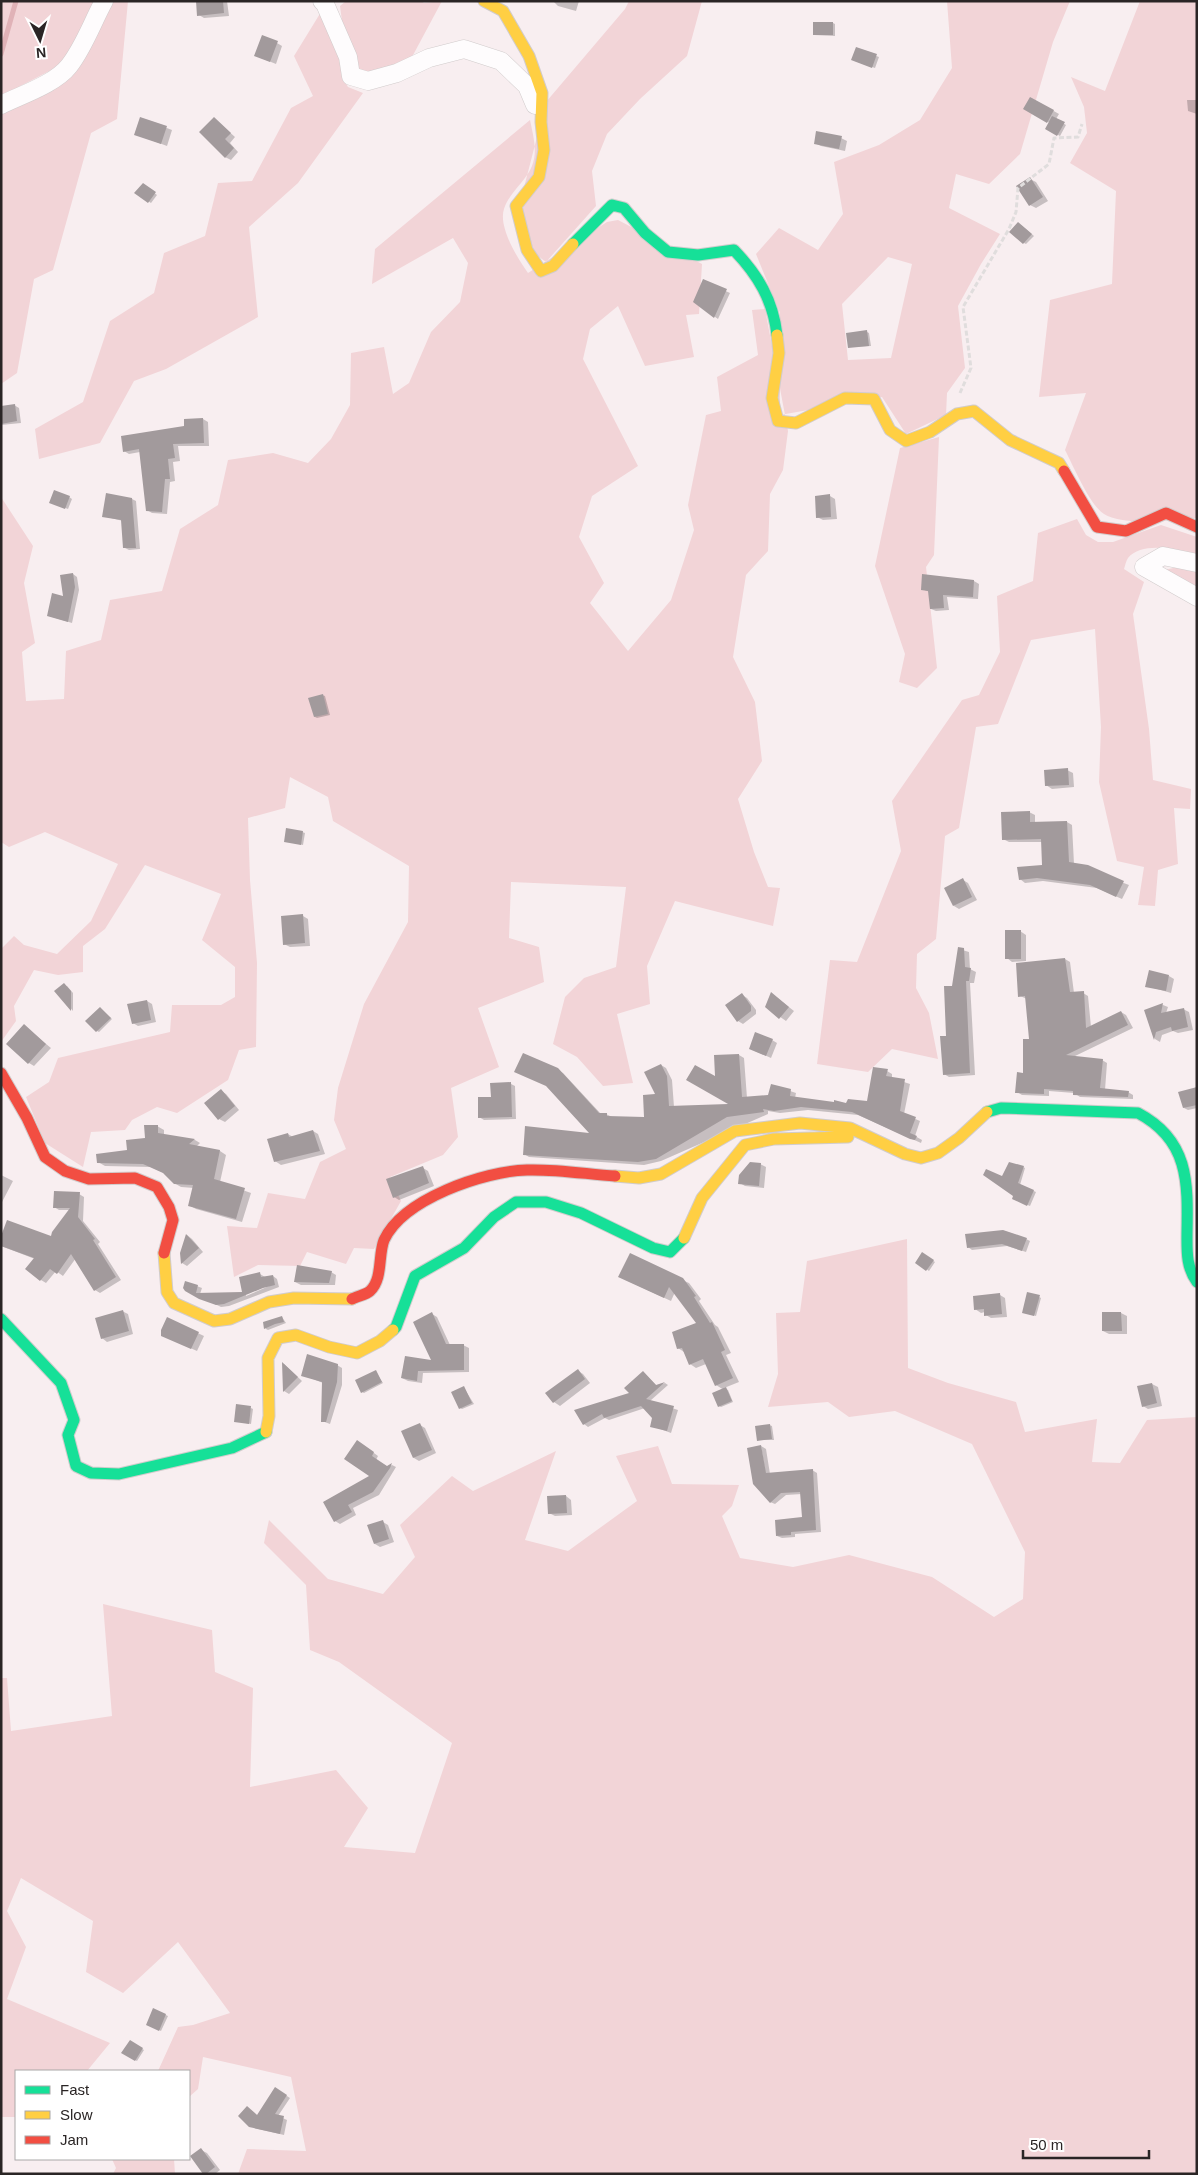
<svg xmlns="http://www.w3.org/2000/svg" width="1198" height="2175" font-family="Arial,sans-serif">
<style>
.green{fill:#f2d4d7;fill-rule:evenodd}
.shadow{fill:#0003;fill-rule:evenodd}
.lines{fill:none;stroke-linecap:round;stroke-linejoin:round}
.stream{stroke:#e0b2b7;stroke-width:5}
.building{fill:#a29a9c}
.street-casing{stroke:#d1cccc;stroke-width:19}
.fast-casing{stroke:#d1cccc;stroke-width:13}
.slow-casing{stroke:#d1cccc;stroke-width:13}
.jam-casing{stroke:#d1cccc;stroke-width:13}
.path{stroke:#e0dddd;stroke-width:3;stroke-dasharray:5 2.5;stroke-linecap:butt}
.street{stroke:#fefcfd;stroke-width:18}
.fast{stroke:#16e098;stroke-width:11}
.slow{stroke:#ffcf43;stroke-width:11}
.jam{stroke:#f24e42;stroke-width:11}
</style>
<rect width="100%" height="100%" fill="#f8eef0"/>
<path class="green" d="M1 1H97L61 65 1 96Z
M112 1H128L117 119 91 133 53 270 34 279 17 373 1 384V114L47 93 65 80Z
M346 1H421L424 3 442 1 412 57 376 72 365 73 357 67 343 29 340 6Z
M629 1H702L687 56 640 99 607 134 592 171 596 206 546 262 534 253 520 203 546 102 625 9Z
M947 1H1070L1053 42 1020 154 989 184 956 174 949 208 1000 234 981 264 958 306 965 368 947 393 946 415 906 434 882 397 780 415V313L756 254 779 228 818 250 843 214 834 162 879 145 920 120 952 68ZM888 257 912 264 891 358 848 360 842 304Z
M1140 1H1197V518C1172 519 1125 527 1104 514 1089 504 1074 467 1065 450L1086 393 1039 397 1050 300 1112 284 1116 191 1070 163 1087 133 1084 107 1071 77 1105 91Z
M321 12 342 63V77L348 87 363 93 298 183 249 227 258 317 166 369 134 381 100 443 39 459 35 429 83 402 110 321 154 293 164 253 205 236 218 183 252 181 291 108 313 96 294 56Z
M530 120C533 135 538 151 532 166 526 181 509 193 504 209 498 227 518 259 528 273L607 222 618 220 702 264 699 314 686 315 694 357 645 366 618 306 590 329 583 359 638 466 592 496 579 537 604 583 590 603 628 651 671 600 694 530 688 505 706 415 721 411 717 377 758 355 752 310 765 309 788 431 783 470 770 494 768 551 746 575 733 657 755 702 762 761 738 799 754 852 768 887 780 888 773 926 675 901 647 966 650 1004 617 1014 633 1083 603 1086 577 1057 553 1044 565 997 584 978 616 967 626 887 511 882 509 938 539 947 544 982 478 1008 499 1067 451 1088 458 1137 443 1155 390 1177 401 1201 374 1249 354 1248 346 1264 307 1252 300 1266 258 1265 234 1277 227 1226 257 1228 268 1193 305 1199 320 1162 346 1149 334 1120 338 1088 364 1004 408 922 409 866 333 821 328 797 290 777 285 808 248 818 250 880 257 963 256 1047 239 1050 228 1080 177 1113 157 1107 132 1120 125 1130 91 1132 83 1167 45 1143 26 1097 49 1082 58 1058 170 1032 172 1005H221L235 997V967L202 940 221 894 145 865 105 929 83 946V972L58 975 34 970 14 1006 16 1021 1 1042V949L14 936 24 945 57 954 91 921 118 864 45 832 9 847 1 842V497L33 546 24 583 35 643 22 652 26 701 64 699 66 651 101 640 110 600 162 591 180 529 218 505 228 460 273 453 308 463 331 439 350 405 351 353 384 347 393 394 409 383 431 332 460 302 468 263 453 238 372 284 375 249Z
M939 437 934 555 926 567 937 668 917 688 899 682 905 654 875 566 900 448Z
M1077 519 1086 535 1098 542H1113L1161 525 1197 537V556C1179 549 1142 541 1128 558 1126 561 1125 566 1124 569L1144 582 1133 614 1149 729 1153 780 1191 789 1190 809 1174 808 1178 864 1158 870 1155 906 1138 905 1144 867 1117 861 1099 782 1101 727 1095 629 1031 640 998 724 976 727 959 828 945 836 936 939 917 954 916 988 929 1013 938 1059 892 1049 868 1072 817 1064 830 960 857 962 901 851 892 801 962 700 979 695 1000 652 997 596 1033 581 1038 533Z
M1183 566 1197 569V587L1164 570Z
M907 1239 908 1368 948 1383 1016 1402 1025 1432 1097 1419 1092 1462 1120 1463 1147 1420 1197 1417V2174H238L247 2149 306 2151 291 2077 203 2057 198 2089 189 2097V2071H158L178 2027 193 2025 230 2013 178 1942 123 1993 86 1972 93 1921 21 1878 7 1911 26 1947 7 1999 110 2043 87 2071H16V2117H1V1678H7L11 1731 112 1716 103 1604 212 1630 215 1672 253 1688 250 1787 336 1770 368 1808 344 1847 415 1853 452 1743 339 1662 310 1650 306 1585 264 1543 269 1520 328 1579 383 1594 415 1557 400 1525 452 1476 473 1491 556 1451 525 1540 568 1551 637 1501 616 1456 658 1446 672 1484 739 1485 732 1506 722 1516 740 1558 793 1567 849 1555 932 1577 994 1617 1023 1599 1025 1552 972 1444 895 1411 849 1417 828 1402 768 1407 778 1374 776 1313 800 1312 807 1261Z
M112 2159H174L175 2174H113L116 2168Z"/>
<path class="shadow" d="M197 1H227L229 16 204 18 199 15Z
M553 1H579L576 11 558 6Z
M833 23 835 24V36L814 35Z
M277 43 282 46 276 64 261 58Z
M857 49 879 57 875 68 855 61Z
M1031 98 1059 114 1056 119 1066 125 1060 136 1047 129 1050 123 1025 109Z
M1187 100H1197V114L1188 111Z
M141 118 172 130 167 146 135 134Z
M215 119 235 137 230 143 238 152 231 160 225 157Z
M841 138 847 141 845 151 821 146 815 143Z
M1030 179 1036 182 1048 201 1036 208 1030 205 1018 187Z
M143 184 157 195 151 203 136 193Z
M1021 225 1034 236 1026 244 1024 243Z
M704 281 730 293 718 319 694 302Z
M867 332 869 333 871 346 849 347Z
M14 405 19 408 21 423 1 425V407Z
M203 419 208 422 209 446H178L180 461 173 462 175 481 170 482 167 514 152 513 147 510 140 452 129 454 124 451Z
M830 496 835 499 837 519 823 520 817 517Z
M69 497 72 499 68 509 53 503Z
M132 499 136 501 140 549 129 550 125 548 123 521 103 516Z
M73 574 77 577 79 590 72 623 49 616 65 598Z
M974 581 979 584 978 599 947 597 949 610 936 611 931 609 930 592 922 589Z
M322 695 325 696 330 715 317 718 315 717Z
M1067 770 1073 773 1074 787 1052 789 1046 785Z
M1029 812 1035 815V823L1067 822 1072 825 1074 864 1129 885 1122 899 1097 888 1043 881 1025 883 1020 879 1043 866 1042 842H1009L1003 839Z
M302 832 305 833 303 845 286 841Z
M963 880 968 883 977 900 959 909 954 906Z
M303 916 308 919 310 946 290 947 284 944Z
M1020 931 1026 935V961L1012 962 1007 958Z
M959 949 969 952 970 969 976 972 974 983H970L975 1075 949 1077 944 1074Z
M1065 959 1070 962 1074 993H1083L1088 996 1091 1027 1121 1012 1126 1015 1133 1028 1073 1057 1102 1060 1107 1063 1105 1090 1128 1092 1133 1095V1099L1080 1097 1074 1093 1049 1091V1096L1022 1095 1017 1092 1024 1074 1030 1041 1027 999 1020 996Z
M1169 976 1174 979 1171 993 1147 986Z
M67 986 73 993V1011L56 991Z
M742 995 747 998 756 1010V1014L743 1024 738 1021Z
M776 997 794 1011 786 1021 766 1007Z
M147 1001 152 1004 156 1022 138 1026 133 1023Z
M1163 1005 1168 1007 1166 1013 1183 1009 1189 1012 1193 1030 1178 1033 1173 1031 1162 1035 1160 1042 1155 1039 1145 1011Z
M102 1010 112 1019 99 1032 97 1031Z
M24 1026 51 1048 34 1066 29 1063Z
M772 1040 777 1043 771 1058 755 1051Z
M739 1055 744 1058 747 1098 769 1096 772 1085 796 1093 795 1098 847 1105 868 1102 887 1071 892 1074V1078L910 1084 904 1114 920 1121 915 1136 922 1140 921 1143 858 1115 808 1110 780 1113 768 1111V1114L661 1161 644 1165 529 1157 524 1154 593 1135 557 1070 563 1073 601 1114H606L612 1117 645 1119 657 1095 661 1065 666 1068 672 1080 674 1107 732 1105 717 1078Z
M511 1084 515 1086 516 1119 484 1120 479 1117 492 1098Z
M1197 1088V1108L1188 1110 1184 1108Z
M221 1091 226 1094 239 1110 225 1122 219 1119Z
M157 1126 164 1130V1135L195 1140 200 1143 196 1147 220 1151 226 1155 220 1182 251 1193 242 1222 196 1209 189 1205 194 1188 181 1187 174 1183 166 1174 151 1167 105 1166 98 1162 128 1151 146 1139Z
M313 1131 318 1134 325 1154 281 1165 275 1161 288 1134 293 1137Z
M760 1164 766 1167 764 1188 745 1186 740 1183Z
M1023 1167 1025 1168 1020 1185 1036 1192 1030 1206 1013 1199 1015 1196 1002 1178Z
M423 1168 428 1171 434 1186 399 1200 394 1197Z
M1 1175 13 1181 1 1204Z
M79 1194 84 1197 83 1221 100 1242 98 1244 121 1280 100 1293 95 1290 76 1258 63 1276 56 1271 46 1283 41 1280 35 1259 1 1246 53 1238 70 1210H59L54 1207Z
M187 1235 192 1239 203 1252 187 1266 182 1263 181 1253Z
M1026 1239 1030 1241 1026 1252 1007 1246 972 1250 968 1247Z
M923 1254 935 1262 929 1271 917 1262Z
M331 1272 336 1275 335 1285H301L295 1282Z
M260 1274 265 1277 273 1276 277 1279 279 1287 229 1306 221 1307 186 1290V1282L202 1288 200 1294H244ZM268 1284 269 1286 246 1296V1293Z
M626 1280H682L689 1283 701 1299 699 1301 715 1325 718 1327 731 1353 726 1355 739 1382 724 1388 728 1390 733 1402 721 1407 719 1406 724 1390 716 1385 706 1364 696 1368 690 1364 684 1352 678 1348 698 1324 675 1292 671 1301Z
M1000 1295 1005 1298 1007 1317 991 1318 986 1315 985 1312 981 1313 975 1309Z
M1039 1297 1041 1298 1036 1316 1025 1313Z
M122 1311 128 1314 133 1334 107 1342 102 1338Z
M1103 1313H1121L1127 1316V1334H1109L1103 1331Z
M432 1314 437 1317 450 1345H463L469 1348V1372L423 1373 422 1383 408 1381 402 1378 433 1362Z
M282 1317 286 1323 268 1330 266 1329 264 1323Z
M168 1319 204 1336 197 1351 168 1338Z
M284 1364 302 1381 289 1394 284 1391Z
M337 1365 342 1368V1385L330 1424 322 1421 323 1383 303 1375Z
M375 1371 383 1383 364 1393 362 1392Z
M578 1371 583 1374 590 1383 560 1406 554 1402 547 1393Z
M643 1372 657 1386 665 1383 668 1385 650 1401 678 1410 671 1433 652 1426 654 1418 645 1408 609 1420 605 1418 588 1427 584 1424 631 1394Z
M1152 1384 1158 1387 1162 1406 1148 1409 1143 1406Z
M464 1388 474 1404 462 1409 460 1408Z
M251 1408 253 1409 251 1424 235 1421Z
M420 1425 425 1428 436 1453 419 1461 414 1458Z
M769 1425 772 1426 774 1440H758Z
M363 1445 378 1456 376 1460 388 1467 392 1465 396 1467 379 1495 353 1508 356 1515 340 1524 335 1521 324 1502 371 1476Z
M761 1446 766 1449 770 1474 812 1470 817 1473 821 1532 795 1534V1537L782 1538 777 1536 803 1519 802 1494 786 1495 775 1504 770 1502Z
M566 1496 571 1500 572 1515 555 1516 549 1513Z
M383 1522 388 1525 394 1542 380 1547 375 1544Z
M154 2010 168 2016 161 2031 147 2024Z
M130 2042 144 2050 137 2061 123 2053Z
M276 2089 290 2098 278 2116 287 2120 284 2135 254 2128 251 2110 258 2116Z
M201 2150 207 2153 220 2170 215 2174H204Z"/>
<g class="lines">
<path class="stream" d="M1 54 16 1"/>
</g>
<path class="building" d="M196 1H223L224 13 197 16Z
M813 22H833V35H813Z
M262 35 278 41 270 62 254 56Z
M856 47 877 54 872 68 851 60Z
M1030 97 1054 110 1047 123 1023 109Z
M1052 116 1065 122 1057 136 1045 129Z
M140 117 167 126 161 144 134 135Z
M214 117 231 133 225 139 234 148 225 158 199 132Z
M816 131 842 136 839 149 814 144Z
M1030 177 1043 197 1029 206 1016 186Z
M143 183 156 192 148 203 134 193Z
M1018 222 1032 234 1023 244 1009 232Z
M703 279 727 289 714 318 693 302Z
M867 330 869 346 848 348 846 333Z
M15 404 17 421 1 424V406Z
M203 418 204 443 173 444 175 458 168 459 170 479H165L162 512 146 511 139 449 123 452 121 436 184 426V419Z
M54 490 70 496 65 509 49 503Z
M106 493 132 498 136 548H123L121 520 102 517Z
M830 494 831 517 816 518 815 496Z
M73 573 75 587 68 622 47 616 52 593 63 596 60 575Z
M922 574 974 580 973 597 943 595 944 608 930 609 928 591 921 590Z
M323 694 328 714 314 717 308 698Z
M1068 768 1069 785 1045 786 1044 770Z
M1030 811V822L1067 821 1069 862 1088 865 1124 881 1116 897 1090 885 1037 878 1019 880 1017 867 1042 865 1041 839 1002 840 1001 812Z
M286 828 303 831 301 845 284 842Z
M963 878 972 897 953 906 944 888Z
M303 914 305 943 283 945 281 916Z
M1005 930H1021V959H1005Z
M958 947 964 948 965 967 971 968 969 981H966L970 1073 943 1075 940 1036H946L944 986H952Z
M1065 958 1070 992 1084 991 1086 1028 1121 1011 1128 1025 1066 1055 1103 1059 1100 1088 1129 1091 1128 1097 1073 1095V1091L1044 1089V1094L1015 1093 1017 1072 1023 1073V1039H1029L1025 996 1018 997 1016 963Z
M1149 970 1169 975 1166 991 1145 987Z
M64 983 71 991V1011L54 991Z
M771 992 789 1007 779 1019 765 1007Z
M742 993 751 1006V1011L737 1022 725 1005Z
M147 1000 151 1020 132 1024 127 1004Z
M1163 1003 1161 1013 1184 1008 1188 1027 1172 1031 1171 1027 1156 1032 1154 1040 1144 1010Z
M100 1007 111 1018 96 1032 85 1021Z
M24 1024 46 1044 28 1064 6 1044Z
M755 1032 773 1039 766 1056 749 1049Z
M523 1053 558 1068 599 1113H607V1116L644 1117 643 1095 655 1094 644 1072 661 1064 667 1076 669 1106 728 1104 686 1080 695 1065 715 1076 714 1055 739 1054 742 1097 768 1095 771 1084 791 1089 790 1096 834 1102V1100L846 1103 848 1099 867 1101 873 1067 888 1069 886 1076 905 1079 900 1111 916 1117 910 1133 917 1136 915 1140 910 1139 852 1112 801 1107 774 1111 763 1109 764 1112 727 1117 656 1159 638 1162 523 1155 525 1126 589 1133 546 1086 514 1072Z
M511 1082 512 1117 478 1118V1097H491L490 1083Z
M1197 1087V1105L1183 1108 1178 1092Z
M221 1089 235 1106 218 1120 204 1103Z
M144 1125H158V1133L195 1139 189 1144 220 1150 214 1179 245 1188 236 1219 188 1206 193 1185 174 1184 163 1173 143 1164 97 1163 96 1154 127 1150 126 1140 145 1138Z
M313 1130 320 1151 274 1162 267 1139 288 1133 289 1137Z
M750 1162 761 1163 759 1186 738 1184 739 1175Z
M1009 1162 1024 1166 1018 1183 1034 1190 1027 1206 1012 1199 1013 1196 983 1175 986 1169 1002 1176Z
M423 1166 429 1183 393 1198 386 1179Z
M54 1191 80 1192 78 1217 95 1239 93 1240 116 1277 94 1291 71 1254 57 1274 50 1269 40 1281 25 1269 34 1258 1 1246V1236L7 1220 51 1236 52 1232 70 1208H53Z
M1003 1230 1027 1238 1022 1251 1002 1244 967 1248 965 1234Z
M186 1234 199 1248 181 1264 180 1253Z
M922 1252 934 1260 926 1271 915 1263Z
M630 1253 683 1278 696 1296 694 1297 710 1323 712 1322 725 1350 721 1352 733 1378 715 1386 703 1359 689 1365 682 1348 677 1349 672 1332 696 1323 669 1287 664 1298 618 1277Z
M297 1265 332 1271 329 1283 294 1282Z
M260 1272 261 1277 273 1275 275 1285 263 1288 224 1304 216 1305 199 1299 185 1291 183 1288 185 1281 198 1285 196 1293 242 1292 239 1277Z
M1027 1292 1040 1295 1034 1316 1022 1313Z
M1000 1293 1002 1314 984 1316V1309L974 1310 973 1296Z
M123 1310 129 1331 101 1339 95 1318Z
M432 1312 446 1344H464V1370L418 1371 417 1381 401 1378 405 1356 431 1360 413 1322Z
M1102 1312H1121L1122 1331H1102Z
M282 1316 284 1322 275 1324 264 1329 263 1322Z
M167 1317 199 1332 191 1349 161 1336V1330Z
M307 1354 338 1364 337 1382 326 1422H321L322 1382 301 1376Z
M282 1362 298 1377 283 1392Z
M578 1369 585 1379 553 1403 545 1393Z
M376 1370 382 1382 361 1393 355 1380Z
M643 1371 656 1385 665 1382 646 1399 674 1406 667 1431 650 1427 652 1418 641 1406 604 1418 602 1414 583 1425 574 1410 629 1393 624 1388Z
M1152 1383 1157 1403 1142 1407 1137 1386Z
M464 1386 472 1403 459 1409 451 1392Z
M726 1387 732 1401 718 1407 712 1393Z
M236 1404 251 1406 249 1424 234 1422Z
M420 1423 432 1450 413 1458 401 1431Z
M770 1424 772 1439 757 1441 755 1426Z
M357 1440 374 1452 372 1456 387 1466 392 1463 390 1468 373 1492 348 1505 352 1512 334 1522 323 1502 369 1476 344 1459Z
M761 1445 766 1473 813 1469 816 1530 791 1532V1535L776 1536 775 1520 802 1517 800 1492 781 1493 770 1503 753 1484 747 1448Z
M566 1495 567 1513 548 1514 547 1496Z
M383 1520 389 1539 374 1544 367 1525Z
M153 2008 166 2014 159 2031 146 2025Z
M130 2040 143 2048 135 2061 121 2053Z
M275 2087 287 2095 275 2114 284 2116 280 2134 249 2127 238 2116 247 2106 257 2115Z
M201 2148 215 2167 206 2174H203L190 2156Z"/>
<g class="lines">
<defs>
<path id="street" d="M322 1 325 4 348 57 351 76 368 81 397 73 429 58 464 49 501 61 527 86 535 105
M1 105C21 95 55 84 69 66 84 47 92 23 104 1
M1197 563 1163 556 1144 567 1197 597"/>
<path id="fast" d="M573 244 612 205 624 208 645 233 668 252 698 255 734 250C758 275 773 300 777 335
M987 1112 1001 1108 1138 1113C1189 1140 1188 1182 1187 1234 1187 1251 1186 1267 1197 1282
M1 1319 61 1383 74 1420 68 1435 76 1466 91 1473 119 1474 232 1448 266 1432
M393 1330 396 1327 415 1276 464 1248 494 1217 516 1202H546L581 1213 653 1248 670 1252 684 1238"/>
<path id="slow" d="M484 1 503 11 529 56 542 93 541 122 544 150 539 177 516 206 527 250 541 271 553 266 573 244
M777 335 779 353 772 398 778 421 796 423 845 398 874 399 890 430 906 441 930 432 957 414 974 411 1010 440 1059 463 1064 471
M615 1176 639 1178 661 1174 735 1131 800 1123 850 1128 905 1154 921 1158 938 1153 959 1138 987 1112
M684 1238 702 1198 745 1145 774 1139 848 1137
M164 1253 167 1292 174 1303 214 1321 230 1319 269 1302 294 1298 352 1299
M266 1432 269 1416 268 1358 278 1338 296 1335 329 1347 357 1353 380 1341 393 1330"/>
<path id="jam" d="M1064 471 1097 527 1126 531 1166 513 1197 527
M1 1073 27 1118 45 1157 65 1171 89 1179 135 1178 157 1187 169 1207 173 1220 164 1253
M352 1299C357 1296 366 1295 370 1291 383 1279 378 1255 384 1240 403 1199 484 1171 527 1170 556 1169 586 1174 615 1176"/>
</defs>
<use href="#street" class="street-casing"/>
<use href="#fast" class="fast-casing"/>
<use href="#slow" class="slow-casing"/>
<use href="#jam" class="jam-casing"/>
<path class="path" d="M960 393 971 368 963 307 1009 229 1016 212 1018 188 1049 164 1054 138 1078 137 1082 124"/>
<use href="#street" class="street"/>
<use href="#fast" class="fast"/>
<use href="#slow" class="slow"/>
<use href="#jam" class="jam"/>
</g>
<rect width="1198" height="2175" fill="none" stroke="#2a2525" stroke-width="5"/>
<rect x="15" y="2070" width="175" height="90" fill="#ffffff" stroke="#aaa8a8"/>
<rect x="25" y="2086" width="25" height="8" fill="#16e098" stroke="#aaa8a8"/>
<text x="60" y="2095" font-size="15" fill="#2a2525">Fast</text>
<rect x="25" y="2111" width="25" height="8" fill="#ffcf43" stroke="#aaa8a8"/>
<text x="60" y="2120" font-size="15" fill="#2a2525">Slow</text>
<rect x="25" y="2136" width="25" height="8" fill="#f24e42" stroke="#aaa8a8"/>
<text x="60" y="2145" font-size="15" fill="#2a2525">Jam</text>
<g transform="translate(40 40) rotate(175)" stroke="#ffffff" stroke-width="4" paint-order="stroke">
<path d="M0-4L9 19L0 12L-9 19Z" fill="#2a2525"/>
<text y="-8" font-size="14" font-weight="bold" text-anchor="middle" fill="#2a2525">N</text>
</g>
<path d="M1023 2150v8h126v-8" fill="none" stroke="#2a2525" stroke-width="2.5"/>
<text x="1030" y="2150" font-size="15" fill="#2a2525" stroke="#ffffff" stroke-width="4" paint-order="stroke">50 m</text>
</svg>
